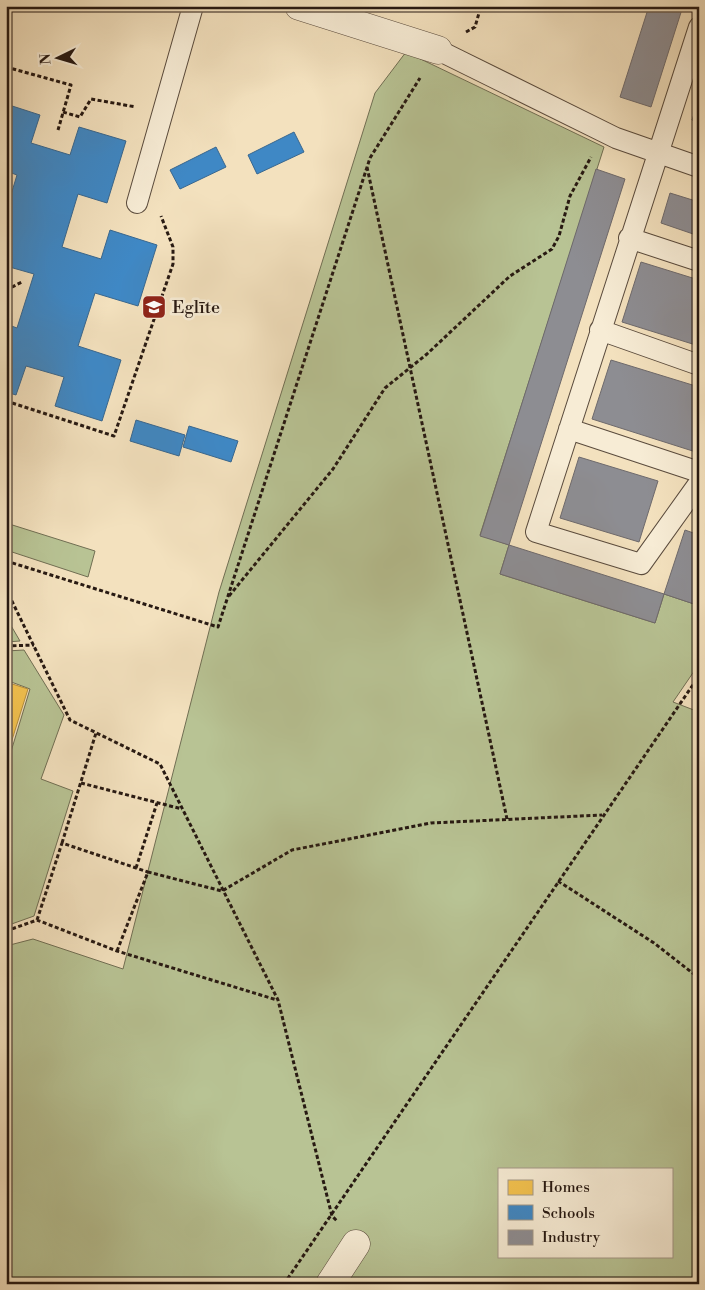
<svg xmlns="http://www.w3.org/2000/svg" width="705" height="1290" font-family="'Libre Bodoni',serif">
<style>
.green{fill:#b8c394;stroke:#706e53;fill-rule:evenodd}
.homes{fill:#f2c14e;stroke:#b58f3c}
.schools{fill:#3f88c5;stroke:#38678f}
.industry{fill:#8d8d92;stroke:#6e6a6c}
.lines{fill:none;stroke-linecap:round;stroke-linejoin:round}
.service-casing{stroke:#5a4b3d;stroke-width:22}
.minor-casing{stroke:#5a4b3d;stroke-width:29}
.path{stroke:#271912;stroke-width:3;stroke-dasharray:4 2.5;stroke-linecap:butt}
.service{stroke:#f7ecd5;stroke-width:20}
.minor{stroke:#f7ecd5;stroke-width:28}
.labels{text-anchor:middle;dominant-baseline:central;stroke-width:5;stroke-linejoin:round;paint-order:stroke}
.poi-label{font-size:18px;fill:#271912;stroke:#f7ecd5;text-anchor:start}
</style>
<rect width="100%" height="100%" fill="#f3e1be"/>
<filter id="stains"><feTurbulence type="fractalNoise" baseFrequency=".004" numOctaves="4"/><feColorMatrix values="0 0 0 0 .2 0 0 0 0 .09 0 0 0 0 .02 0 0 0 .5 -.17"/></filter>
<radialGradient id="worn" r=".72"><stop offset=".6" stop-color="#630" stop-opacity="0"/><stop offset="1" stop-color="#630" stop-opacity=".3"/></radialGradient>
<path class="green" d="M406 52 604 147 480 535 509 545 500 574 655 623 664 594 694 604 699 588V664L673 702 699 712V1284H6V946L33 939 123 969 219 592 375 93ZM499 1169H671V1256H499Z
M6 523 95 551 88 577 6 550Z
M6 617 20 641 6 642Z
M24 650 64 715 41 779 73 791 34 916 6 926V768L30 689 6 680V651Z"/>
<path class="homes" d="M6 682 28 689 6 759Z"/>
<path class="schools" d="M6 104 40 115 31 143 70 155 79 127 126 141 107 203 78 194 62 247 101 259 110 230 157 245 138 306 95 293 78 346 121 360 102 421 55 406 64 377 26 366 16 395 6 392V324L17 328 34 274 6 266V211L17 175 6 171Z
M294 132 304 152 257 174 248 155Z
M216 147 226 167 180 189 170 170Z
M136 420 185 435 179 456 130 441Z
M189 426 238 441 231 462 183 447Z"/>
<path class="industry" d="M649 6H683L651 107 620 97Z
M699 99V123L692 120Z
M596 169 625 179 509 545 480 536Z
M670 193 699 202V236L661 223Z
M641 262 699 280V346L622 322Z
M611 360 699 387V453L592 419Z
M579 457 658 481 639 542 560 518Z
M685 530 699 535V588L694 604 664 594Z
M509 545 664 594 655 623 500 574Z"/>
<g class="lines">
<defs>
<path id="service" d="M699 27 536 532 641 564 699 483
M438 50 616 138 699 167
M137 203 193 6
M629 238 699 261
M600 330 699 365
M569 429 699 472"/>
<path id="minor" d="M299 6 438 50
M330 1284 356 1244"/>
</defs>
<use href="#service" class="service-casing"/>
<use href="#minor" class="minor-casing"/>
<path class="path" d="M466 32 475 27 481 6
M6 67 71 85 58 130
M63 112 80 117 91 99 136 107
M367 167 507 819
M6 290 22 282
M6 401 114 436 173 264V247L161 216
M6 561 218 627 370 158 420 78
M6 589 70 720 160 764 278 1000 332 1216 337 1221
M229 596 333 469 385 388 427 354 510 276 552 249 559 236 570 196 591 157
M6 646 34 645
M81 783 182 809
M62 843 96 733
M136 868 157 803
M558 881 654 943 699 978
M37 920 62 843 148 872
M6 931 37 920 117 951 277 1000
M117 951 148 872 222 891 292 850 431 823 602 815
M284 1284 699 676"/>
<use href="#service" class="service"/>
<use href="#minor" class="minor"/>
</g>
<defs>
<symbol id="school-square" viewBox="-11 -11 22 22"><rect x="-9" y="-9" width="18" height="18" rx="4" fill="#8f2418" stroke="#f7ecd5"/><path d="M0-5L7-2L0 1L-7-2ZM-4 1L0 2.5L4 1V4Q0 6-4 4Z" fill="#fff"/></symbol>
</defs>
<g fill-rule="evenodd">
<use href="#school-square" x="140" y="293" width="28" height="28"/>
</g>
<g class="labels">
<g class="poi-label">
<text x="172" y="307">Eglīte</text>
</g>
</g>
<rect width="705" height="1290" fill="none" stroke="#f3e1be" stroke-width="25"/>
<rect x="8" y="8" width="690" height="1275" fill="none" stroke="#271912" stroke-width="2.5"/>
<rect x="12" y="12" width="680" height="1265" fill="none" stroke="#271912"/>
<rect x="498" y="1168" width="175" height="90" fill="#f7ecd5" stroke="#a49887"/>
<rect x="508" y="1180" width="25" height="15" fill="#f2c14e" stroke="#a49887"/>
<text x="542" y="1192" font-size="15" fill="#271912">Homes</text>
<rect x="508" y="1205" width="25" height="15" fill="#3f88c5" stroke="#a49887"/>
<text x="542" y="1218" font-size="15" fill="#271912">Schools</text>
<rect x="508" y="1230" width="25" height="15" fill="#8d8d92" stroke="#a49887"/>
<text x="542" y="1242" font-size="15" fill="#271912">Industry</text>
<g transform="translate(58 58) rotate(265)" stroke="#f7ecd5" stroke-width="4" paint-order="stroke">
<path d="M0-4L9 19L0 12L-9 19Z" fill="#271912"/>
<text y="-8" font-size="14" font-weight="bold" text-anchor="middle" fill="#271912">N</text>
</g>
<rect width="100%" height="100%" filter="url(#stains)"/>
<rect width="100%" height="100%" fill="url(#worn)"/>
</svg>
